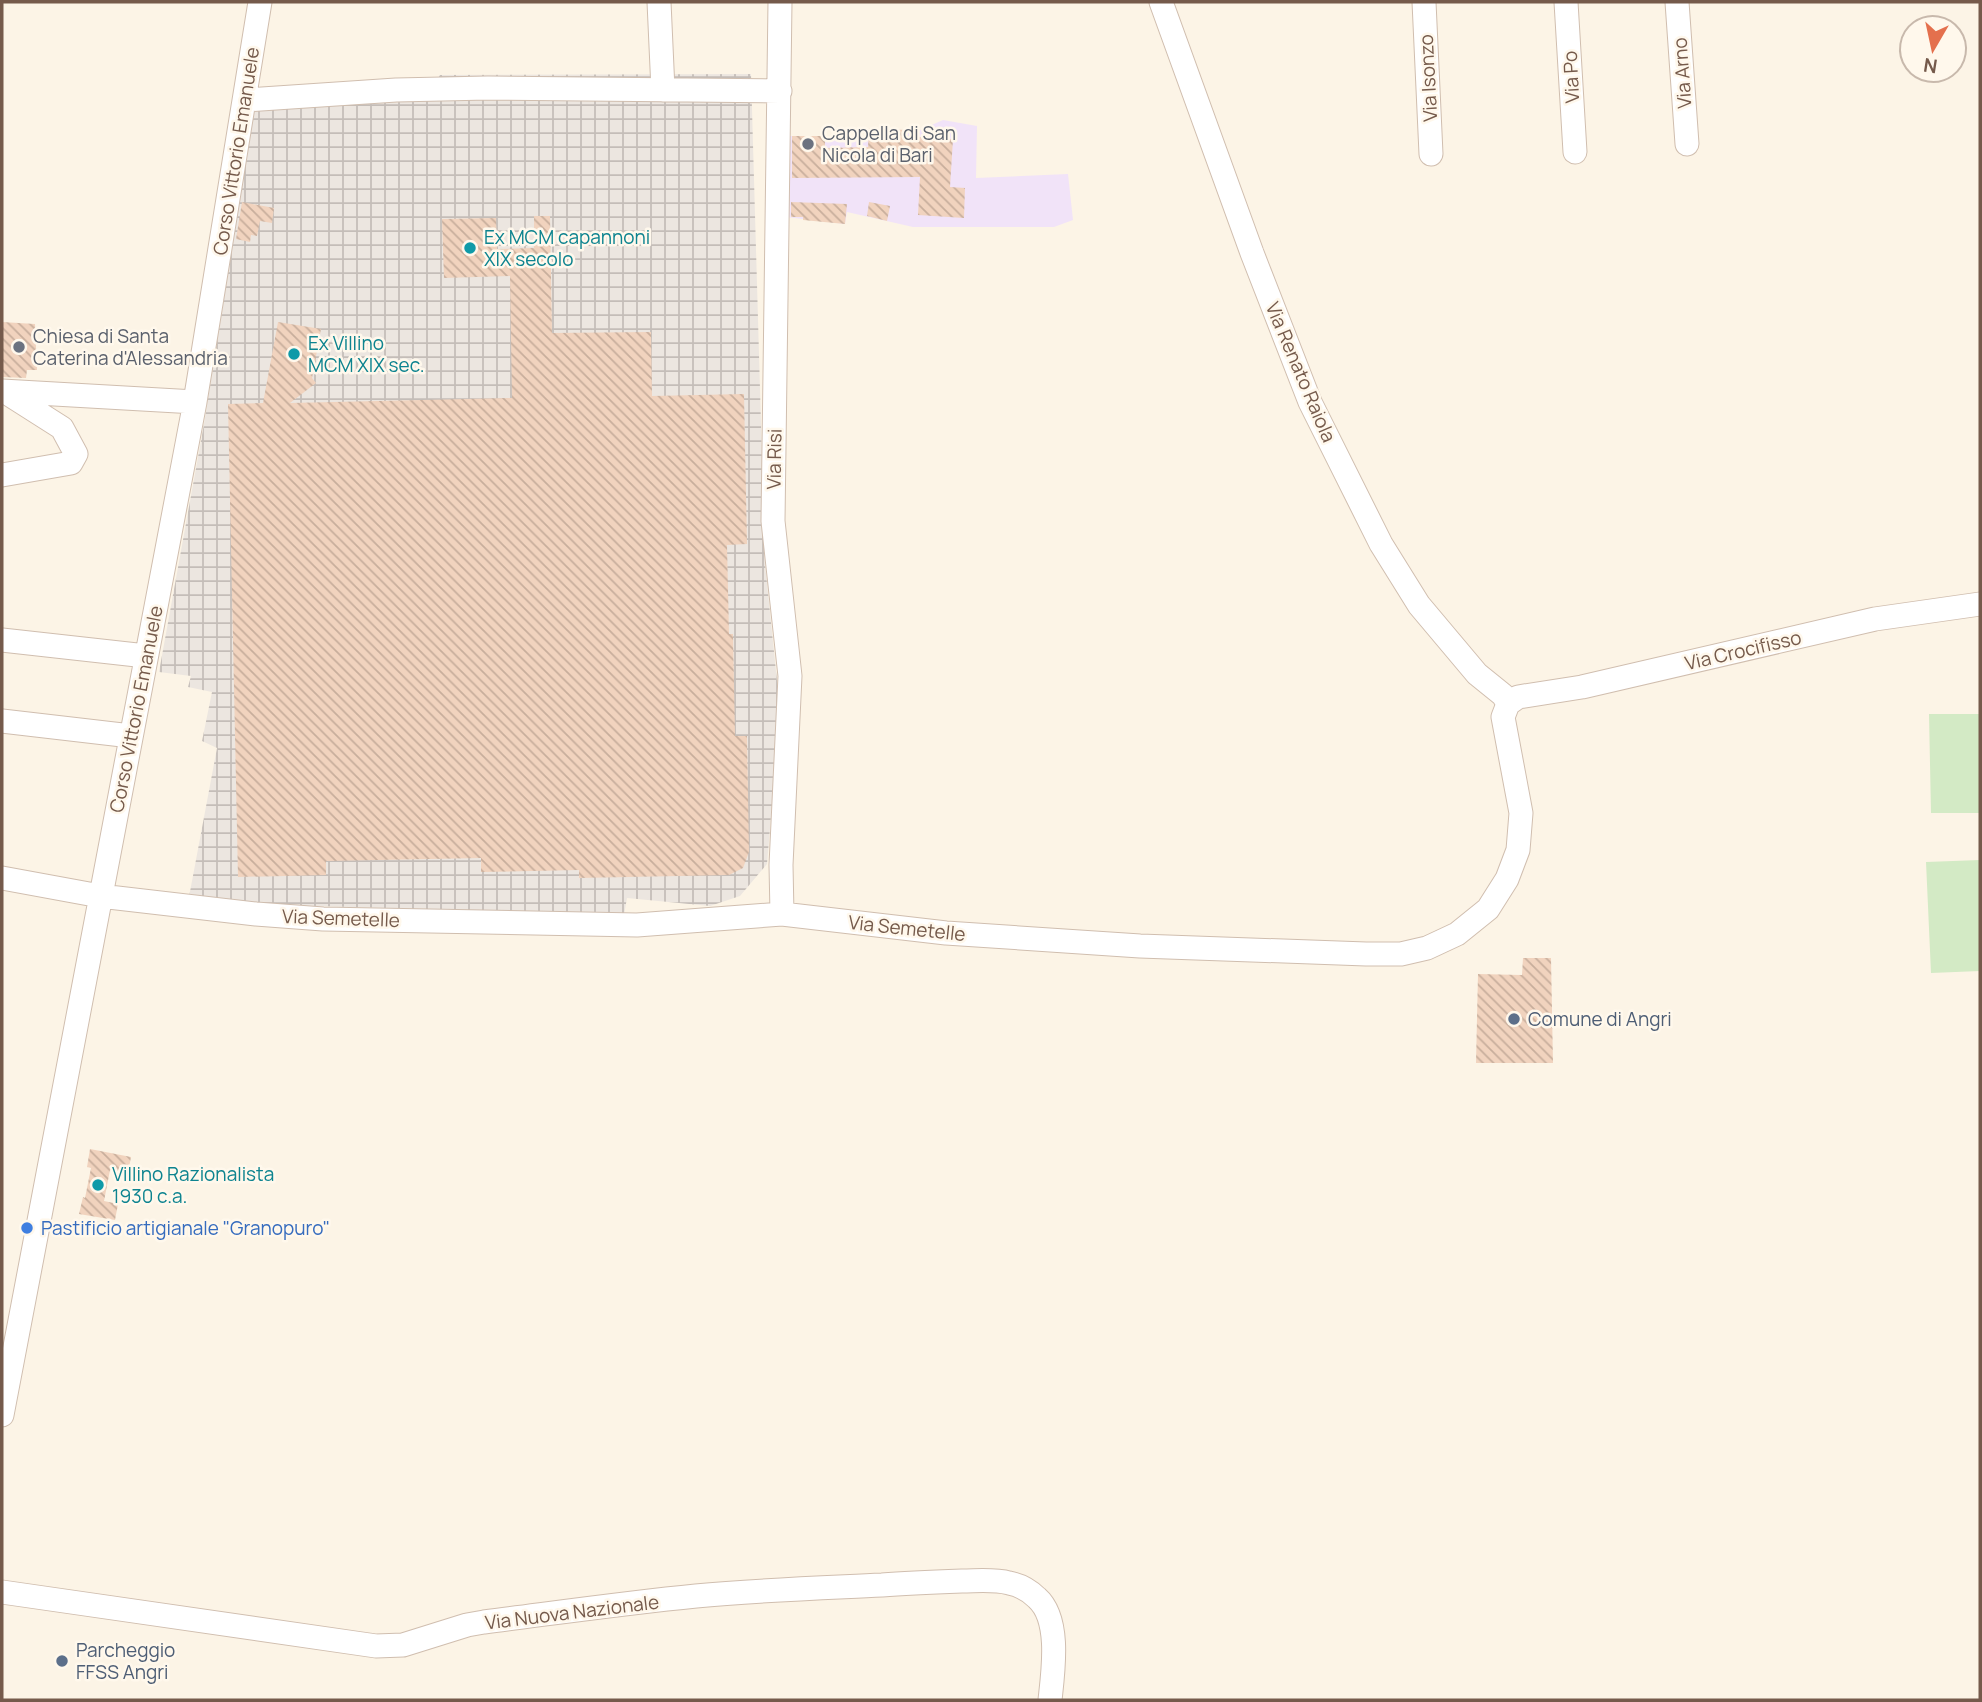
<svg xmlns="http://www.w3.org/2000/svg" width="1982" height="1702" font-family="Manrope,sans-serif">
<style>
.industrial{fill:url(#industrial-grid)}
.education{fill:#f1e3f8}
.pitch{fill:#d3eac5}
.building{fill:url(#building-back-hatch)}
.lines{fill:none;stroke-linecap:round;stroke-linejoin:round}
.minor-casing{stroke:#d0beaf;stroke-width:25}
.minor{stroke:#fff;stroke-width:23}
.worship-dot{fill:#6b7280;stroke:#fff8ec;stroke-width:2.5}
.culture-dot{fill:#0f9aa8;stroke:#fff8ec;stroke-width:2.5}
.service-dot{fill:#5c6f8a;stroke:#fff8ec;stroke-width:2.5}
.shop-dot{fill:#3f7fe0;stroke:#fff8ec;stroke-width:2.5}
.labels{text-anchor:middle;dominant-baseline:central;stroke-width:5;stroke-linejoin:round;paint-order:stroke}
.street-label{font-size:19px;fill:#755a4b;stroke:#fff8ec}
.worship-label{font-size:19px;fill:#5b616d;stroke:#fff8ec;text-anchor:start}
.culture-label{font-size:19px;fill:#0d838f;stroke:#fff8ec;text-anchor:start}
.service-label{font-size:19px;fill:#4e5e75;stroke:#fff8ec;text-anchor:start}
.shop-label{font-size:19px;fill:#366cbe;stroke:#fff8ec;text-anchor:start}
</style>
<defs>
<pattern id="industrial-grid" width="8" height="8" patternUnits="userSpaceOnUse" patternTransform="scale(1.75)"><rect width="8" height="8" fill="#ece6e0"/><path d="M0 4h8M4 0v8" fill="none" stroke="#c4bdb8"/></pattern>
<pattern id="building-back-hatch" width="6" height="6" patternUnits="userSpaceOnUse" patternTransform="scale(1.75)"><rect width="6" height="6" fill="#f1d3be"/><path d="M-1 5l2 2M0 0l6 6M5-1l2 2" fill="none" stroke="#c8ae9c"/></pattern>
</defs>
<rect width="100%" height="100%" fill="#fcf4e6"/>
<path class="industrial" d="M751 74 765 564 780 710 767 864 740 896 710 906 627 898 624 915 283 905 189 897 217 748 202 741 212 692 188 687 191 676 159 672 204 424 254 110 438 100 439 75Z"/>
<path class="education" d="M943 120 977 126 976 178 1068 174 1073 220 1054 227H913L847 212 845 224 786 217 787 154 790 153V136H868L869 128 918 131Z"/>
<path class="pitch" d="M1929 714H1980V813H1931Z
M1980 860V971L1931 973 1926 862Z"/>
<path class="building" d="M869 128 907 130 906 136 953 139 950 187 965 188 964 218 918 215 920 177 792 178V136H825V148L868 147Z
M242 202 274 208 272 223 260 221 257 236 251 235 250 242 236 239Z
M791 202 847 204 845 224 803 220V217H791Z
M869 202 890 206 887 221 867 216Z
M534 216H550L552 333 651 332 652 396 744 394 747 544 727 545 729 634H733L735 736H747L749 852 743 868 729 875 579 878V870L481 872V858L326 861V875L238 877 228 404 263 403 278 322 321 329 312 378 316 383 290 403 512 398 510 276 444 278 442 219 496 218 497 249 534 248Z
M2 322 35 324 37 370H27L26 378 2 377Z
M1523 958H1551L1553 1063H1476L1478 974 1522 975Z
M90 1149 131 1157 128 1173 110 1170 104 1201 118 1204 115 1220 79 1214 83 1197 85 1198 91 1168 87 1167Z"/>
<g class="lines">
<defs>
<path id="minor" d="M659 2 663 90
M780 2 773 521 790 676 781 865 782 914
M1161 2 1252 253 1310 402 1381 544 1419 605 1477 674 1503 695 1508 704
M1424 2 1431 154
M1566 2 1575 152
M1677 2 1687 144
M245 100 396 90 488 88 780 91
M2 391 195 402
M2 475 71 463 76 454 62 428 7 393
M2 640 146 656
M2 721 131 736
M2 878 100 896 256 914 323 919 637 925 782 914 946 933 1140 946 1366 954H1401L1427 948 1457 934 1488 909 1507 879 1518 850 1521 813 1503 717 1508 704 1518 697 1582 687 1875 619 1980 604
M2 1415 195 402 260 2
M2 1592 376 1646 403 1645 467 1625 484 1622C555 1613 625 1603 696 1596 758 1590 820 1588 882 1585 908 1583 935 1582 962 1581 977 1581 994 1579 1009 1583 1019 1585 1030 1591 1037 1598 1061 1619 1053 1672 1050 1700"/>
</defs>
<use href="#minor" class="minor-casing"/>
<use href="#minor" class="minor"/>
</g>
<g class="worship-dot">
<circle cx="808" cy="144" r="7"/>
<circle cx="19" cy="347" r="7"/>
</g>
<g class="culture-dot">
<circle cx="470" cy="248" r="7"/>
<circle cx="294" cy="354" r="7"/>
<circle cx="98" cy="1185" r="7"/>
</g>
<g class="service-dot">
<circle cx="1514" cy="1019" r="7"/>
<circle cx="62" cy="1661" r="7"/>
</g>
<circle class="shop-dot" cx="27" cy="1228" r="7"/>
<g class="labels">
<g class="street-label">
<text transform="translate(1682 73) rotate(-94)">Via Arno</text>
<text transform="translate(1571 77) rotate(-93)">Via Po</text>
<text transform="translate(1428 78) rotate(-93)">Via Isonzo</text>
<text transform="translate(236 151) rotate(-81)">Corso Vittorio Emanuele</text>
<text transform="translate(1301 372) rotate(67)">Via Renato Raiola</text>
<text transform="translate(774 459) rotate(-89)">Via Risi</text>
<text transform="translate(1743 650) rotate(-13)">Via Crocifisso</text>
<text transform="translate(136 709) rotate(-79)">Corso Vittorio Emanuele</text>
<text transform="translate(341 918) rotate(2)">Via Semetelle</text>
<text transform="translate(907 928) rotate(6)">Via Semetelle</text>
<text transform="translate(572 1612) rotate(-7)">Via Nuova Nazionale</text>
</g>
<g class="worship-label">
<text x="822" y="133">Cappella di San<tspan x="822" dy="22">Nicola di Bari</tspan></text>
<text x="33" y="336">Chiesa di Santa<tspan x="33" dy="22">Caterina d'Alessandria</tspan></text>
</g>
<g class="culture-label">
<text x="484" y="237">Ex MCM capannoni<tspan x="484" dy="22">XIX secolo</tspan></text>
<text x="308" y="343">Ex Villino<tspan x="308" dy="22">MCM XIX sec.</tspan></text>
<text x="112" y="1174">Villino Razionalista<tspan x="112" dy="22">1930 c.a.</tspan></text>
</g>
<g class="service-label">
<text x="1528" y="1019">Comune di Angri</text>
<text x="76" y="1650">Parcheggio<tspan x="76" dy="22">FFSS Angri</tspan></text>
</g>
<g class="shop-label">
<text x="41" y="1228">Pastificio artigianale "Granopuro"</text>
</g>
</g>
<rect width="1982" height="1702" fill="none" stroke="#755a4b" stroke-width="7"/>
<g transform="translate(1933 49) rotate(189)"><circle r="33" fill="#fff8ec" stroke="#c8b9ac" stroke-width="2"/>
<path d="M0-5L12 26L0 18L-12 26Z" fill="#e4704d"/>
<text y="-10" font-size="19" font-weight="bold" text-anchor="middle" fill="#755a4b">N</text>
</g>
</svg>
